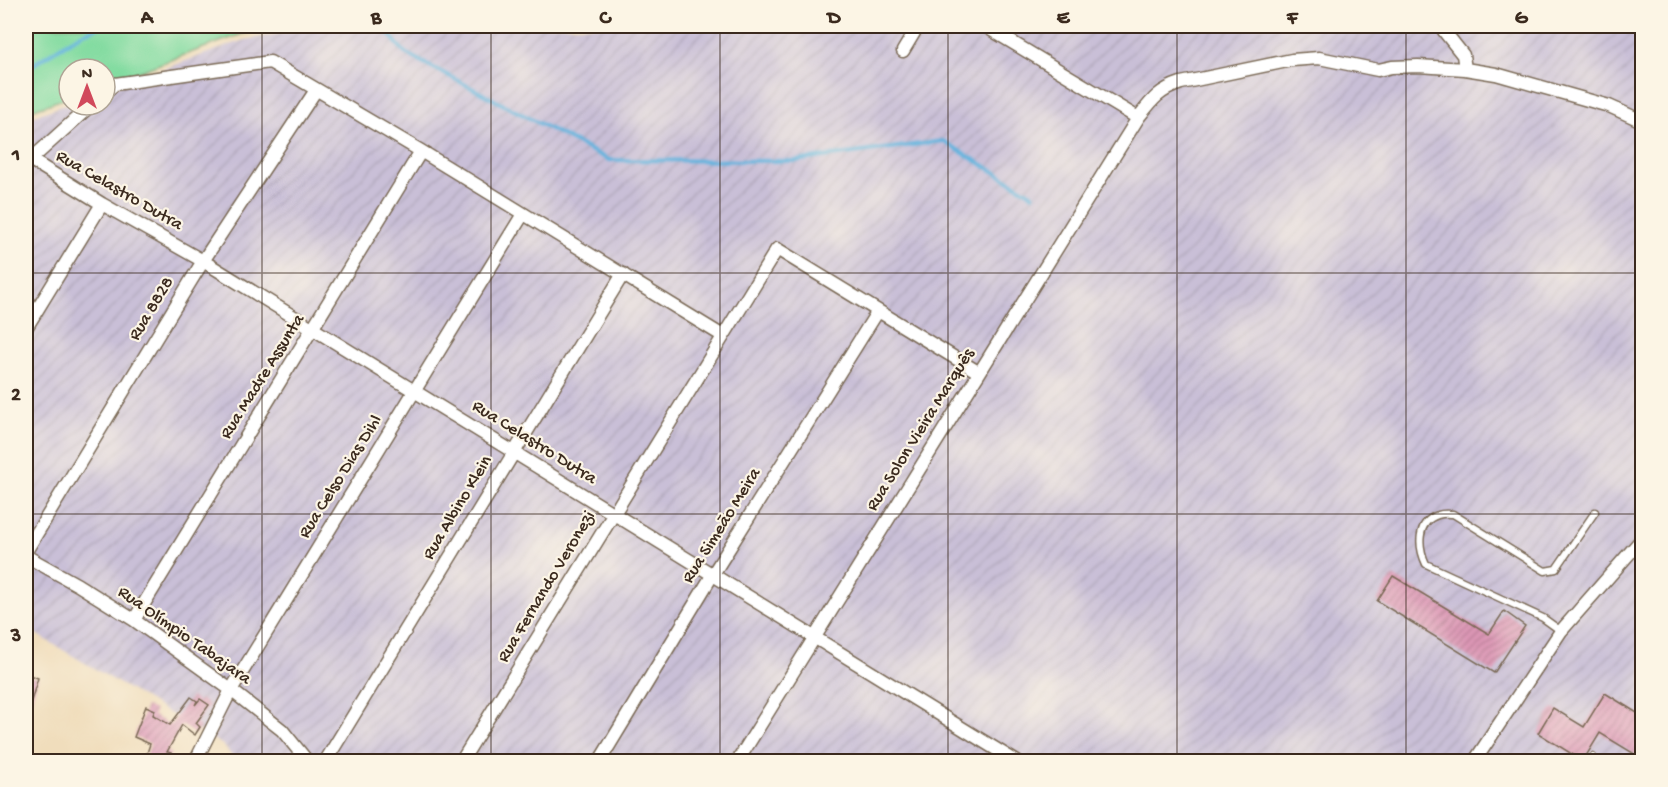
<svg xmlns="http://www.w3.org/2000/svg" width="1668" height="787" font-family="'Gochi Hand',sans-serif">
<style>
.industrial{fill:url(#industrial-furrows)}
.green{fill:#82dba0;stroke:#5e825f;stroke-width:1.5}
.lines{fill:none;stroke-linecap:round;stroke-linejoin:round}
.stream{stroke:#63b4de;stroke-width:4}
.building{fill:url(#building-hatch)}
.lane-casing{stroke:#7a6955;stroke-width:9}
.street-casing{stroke:#7a6955;stroke-width:15}
.lane{stroke:#fff;stroke-width:6}
.street{stroke:#fff;stroke-width:12}
.grid{fill:none;stroke:#3b2a1e;stroke-width:1.5;stroke-opacity:0.55}
.labels{text-anchor:middle;dominant-baseline:central;stroke-width:4.5;stroke-linejoin:round;paint-order:stroke}
.street-label{font-size:18px;fill:#3b2a1e;stroke:#fcf5e5}
.neatline{fill:none;stroke:#3b2a1e;stroke-width:2}
.grid-label{font-size:20px;text-anchor:middle;font-weight:bold;fill:#3b2a1e}
</style>
<defs>
<pattern id="industrial-furrows" width="10" height="10" patternUnits="userSpaceOnUse" patternTransform="scale(1.5)"><rect width="10" height="10" fill="#c9bfd7"/><path d="M-1 1l2-2M0 10L10 0M9 11l2-2" fill="none" stroke="#aea4b8"/></pattern>
<pattern id="building-hatch" width="6" height="6" patternUnits="userSpaceOnUse" patternTransform="scale(1.5)"><rect width="6" height="6" fill="#dc96b5"/><path d="M-1 1l2-2M0 6l6-6M5 7l2-2" fill="none" stroke="#b47b93"/></pattern>
</defs>
<rect width="100%" height="100%" fill="#fcf5e5"/>
<filter id="ink" filterUnits="userSpaceOnUse"><feTurbulence type="fractalNoise" baseFrequency=".0167" numOctaves="2"/><feDisplacementMap in="SourceGraphic" scale="12" xChannelSelector="R" yChannelSelector="G"/><feConvolveMatrix kernelMatrix="1 2 1 2 8 2 1 2 1" color-interpolation-filters="sRGB"/></filter>
<filter id="wash" filterUnits="userSpaceOnUse"><feTurbulence type="fractalNoise" baseFrequency=".008" numOctaves="4" result="noise"/><feDisplacementMap in="SourceGraphic" scale="24" xChannelSelector="R" yChannelSelector="G"/><feGaussianBlur stdDeviation="1.35" result="paint"/><feColorMatrix in="noise" values="0 0 0 0 0 0 0 0 0 0 0 0 0 0 0 0 0 1.4 0 .05"/><feComposite in="paint" operator="in"/></filter>
<g filter="url(#wash)">
<rect width="100%" height="100%" fill="#f0ddbb"/>
<path class="industrial" d="M326 26H1642V761H236L223 745 26 628V119L69 103V105H105V90L244 40Z"/>
<path class="green" d="M26 26H290L242 34 105 84V69H69V97L26 112Z"/>
<g class="lines">
<path class="stream" d="M382 26 405 53 609 160 794 161 943 141 1033 195
M26 69 81 34 102 26"/>
</g>
<g id="blocks">
<path class="building" d="M1393 576 1489 634 1504 611 1525 626 1494 673 1377 601Z
M26 674 38 678 28 711H26Z
M1605 693 1642 716V743L1636 755 1600 733 1583 761 1538 733 1553 708 1584 727Z
M191 697 197 701 195 705 200 699 209 705 196 723 200 727 195 735 182 725 167 752 171 753 167 762H144L150 744 134 737 146 706 155 710 153 715 170 725Z"/>
</g>
</g>
<g filter="url(#ink)">
<use href="#blocks" fill-opacity="0" stroke="#7a6955" stroke-width="1.5"/>
<g class="lines">
<defs>
<path id="lane" d="M1561 631 1543 618 1426 564C1418 547 1416 522 1438 515 1443 513 1449 514 1453 514L1545 571 1556 569 1595 512
M1590 762 1593 757"/>
<path id="street" d="M985 26 1138 118
M1443 26 1444 31 1463 55 1465 69
M903 51 918 26
M105 92 115 84 270 62 421 151 723 336
M31 160 102 204 203 261 1017 762
M26 164 91 105
M26 328 102 204
M26 551 203 261 316 90
M26 556 78 585 134 620 231 690 282 730 308 762
M134 620 421 151
M195 762 231 690 523 214
M325 762 623 274
M461 762 777 249 978 372
M599 762 713 574 878 311
M737 762 1138 118C1152 100 1159 90 1181 83L1292 60 1319 58 1378 70 1392 67 1418 66 1465 69 1496 74 1609 106 1642 121
M1474 762 1561 631 1642 539"/>
</defs>
<use href="#lane" class="lane-casing"/>
<use href="#street" class="street-casing"/>
<use href="#lane" class="lane"/>
<use href="#street" class="street"/>
</g>
</g>
<path class="grid" d="M262 26V762M491 26V762M720 26V762M948 26V762M1177 26V762M1406 26V762M26 273H1642M26 514H1642"/>
<g class="labels">
<g class="street-label">
<text transform="translate(119 191) rotate(30)">Rua Celastro Dutra</text>
<text transform="translate(152 309) rotate(-59)">Rua 8828</text>
<text transform="translate(263 377) rotate(-58)">Rua Madre Assunta</text>
<text transform="translate(921 430) rotate(-58)">Rua Solon Vieira Marquês</text>
<text transform="translate(534 443) rotate(32)">Rua Celastro Dutra</text>
<text transform="translate(341 477) rotate(-58)">Rua Celso Dias Dihl</text>
<text transform="translate(458 508) rotate(-59)">Rua Albino Klein</text>
<text transform="translate(722 526) rotate(-58)">Rua Simeão Meira</text>
<text transform="translate(547 587) rotate(-59)">Rua Fernando Veronezi</text>
<text transform="translate(184 636) rotate(35)">Rua Olímpio Tabajara</text>
</g>
</g>
<rect width="1668" height="787" fill="none" stroke="#fcf5e5" stroke-width="66"/>
<g transform="translate(87 87)"><circle r="28" fill="#fcf5e5" stroke="#afa495" stroke-width="1.5"/>
<path d="M0-4.5L10 22L0 15L-10 22Z" fill="#d1495b"/>
<text y="-9" font-size="16" font-weight="bold" text-anchor="middle" fill="#3b2a1e">N</text>
</g>
<rect x="33" y="33" width="1602" height="721" class="neatline"/>
<g class="grid-label">
<text x="147" y="23">A</text>
<text x="376" y="23">B</text>
<text x="605" y="23">C</text>
<text x="834" y="23">D</text>
<text x="1063" y="23">E</text>
<text x="1292" y="23">F</text>
<text x="1521" y="23">G</text>
<text x="16" y="160">1</text>
<text x="16" y="400">2</text>
<text x="16" y="641">3</text>
</g>
</svg>
